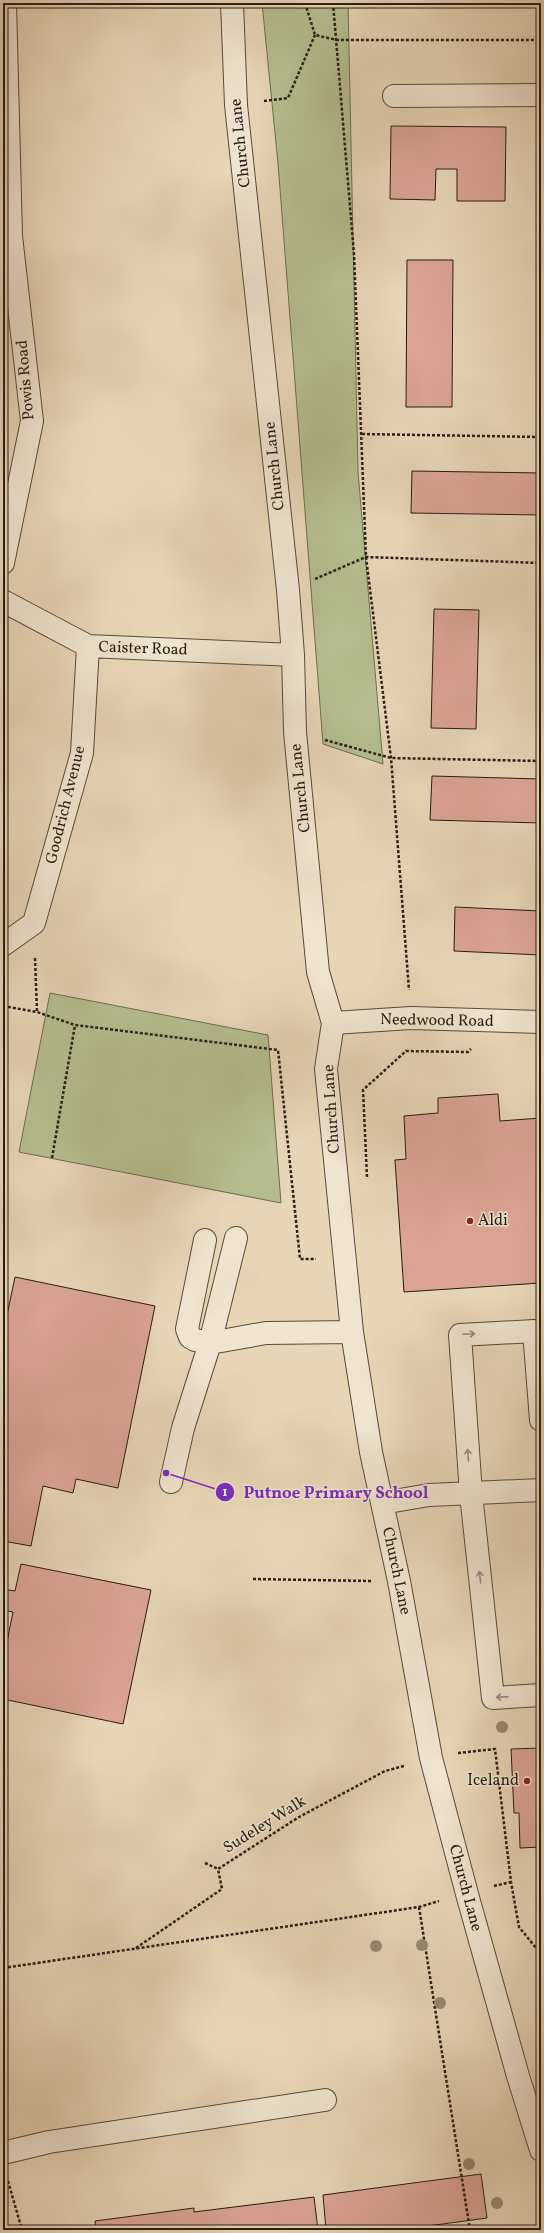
<svg xmlns="http://www.w3.org/2000/svg" width="544" height="2233" font-family="Vollkorn,serif">
<style>
.green{fill:#b5be8e;stroke:#6e6e52}
.building{fill:#dca494;stroke:#271e15}
.lines{fill:none;stroke-linecap:round;stroke-linejoin:round}
.minor-casing{stroke:#574c3d;stroke-width:24}
.path{stroke:#271e15;stroke-width:2.5;stroke-dasharray:3 2;stroke-linecap:butt}
.minor{stroke:#efe4d0;stroke-width:22}
.tree{fill:#958b71}
.oneway{stroke:#958b7c}
.poi-dot{fill:#8f2418;stroke:#efe4d0;stroke-width:1.5}
.labels{text-anchor:middle;dominant-baseline:central;stroke-width:3;stroke-linejoin:round;paint-order:stroke}
.street-label{font-size:16px;fill:#271e15;stroke:#efe4d0}
.poi-label{font-size:16px;fill:#271e15;stroke:#efe4d0;text-anchor:start}
.leader{fill:none;stroke:#7b2cbf;stroke-width:1.5}
.callout-dot{fill:#7b2cbf;stroke:#efe4d0;stroke-width:1.5}
.mark-label{font-size:12px;text-anchor:middle;font-weight:bold;fill:#fff}
.callout-label{font-size:17px;text-anchor:middle;font-weight:bold;fill:#7b2cbf;stroke:#efe4d0;stroke-width:3;stroke-linejoin:round;paint-order:stroke}
</style>
<rect width="100%" height="100%" fill="#e7d6b6"/>
<filter id="stains"><feTurbulence type="fractalNoise" baseFrequency=".005" numOctaves="4"/><feColorMatrix values="0 0 0 0 .2 0 0 0 0 .09 0 0 0 0 .02 0 0 0 .5 -.17"/></filter>
<radialGradient id="worn" r=".72"><stop offset=".6" stop-color="#630" stop-opacity="0"/><stop offset="1" stop-color="#630" stop-opacity=".3"/></radialGradient>
<path class="green" d="M262 3H348L358 472 383 764 323 744 278 163Z
M50 993 268 1035 281 1203 19 1152Z"/>
<path class="building" d="M382 3H541V6L382 4Z
M391 126 506 127 505 201H457V169H436L435 200 390 199Z
M407 260H453L452 407H406Z
M412 471 541 473V515L411 513Z
M434 609 479 610 476 729 431 728Z
M432 776 541 779V823L430 820Z
M455 907 541 911V955L454 951Z
M498 1094 500 1121 541 1118V1283L404 1292 395 1160 406 1159 404 1116 438 1113V1098Z
M15 1277 155 1306 118 1488 76 1479 73 1493 43 1486 31 1546 3 1541V1334Z
M21 1564 151 1590 123 1724 3 1699V1662L13 1612 3 1610V1589L15 1591Z
M541 1748V1847L520 1848 519 1813H514L511 1749Z
M481 2174 487 2218 398 2230H326L323 2195Z
M314 2197 318 2230H96L95 2221 194 2208V2212Z
M3 2218H6L7 2230H3Z"/>
<g class="lines">
<defs>
<path id="minor" d="M232 3 236 105 288 590 293 655 295 732 318 972 333 1023 326 1069 352 1332 371 1452 399 1581 431 1758 467 1894 518 2076 541 2150
M394 96 541 95
M3 563 32 421 11 236 5 3
M3 601 88 646 293 655
M3 945 34 923 82 753 88 646
M333 1023 411 1018 541 1022
M205 1240 187 1329 190 1337 195 1340 210 1343 266 1333 352 1332
M541 1420 534 1331 460 1335 471 1494 493 1698 541 1695
M171 1482 183 1428 210 1343 236 1238
M382 1503 429 1495 541 1490
M3 2153 49 2142 325 2100"/>
</defs>
<use href="#minor" class="minor-casing"/>
<path class="path" d="M305 3 315 35 337 40H541
M333 3 354 254 366 557 391 758 409 990
M264 101 288 98 315 35
M362 434 541 437
M315 579 366 557 541 563
M325 740 391 758 541 761
M35 958 37 1012
M3 1006 37 1012 75 1025 278 1050 300 1259H316
M52 1158 75 1025
M367 1177 363 1090 406 1051 468 1052 471 1049
M253 1579 371 1581
M458 1753 495 1749 511 1882 519 1927 541 1954
M205 1863 218 1869
M494 1886 511 1882
M419 1907 470 2230
M136 1948 222 1889 218 1869 299 1817 385 1771 404 1766
M3 1968 419 1907 439 1901
M8 2181 22 2230"/>
<use href="#minor" class="minor"/>
</g>
<g class="tree">
<circle cx="502" cy="1727" r="6"/>
<circle cx="422" cy="1945" r="6"/>
<circle cx="376" cy="1946" r="6"/>
<circle cx="440" cy="2003" r="6"/>
<circle cx="469" cy="2164" r="6"/>
<circle cx="497" cy="2203" r="6"/>
</g>
<defs><path id="oneway-shaft" d="M-6 0H5M1.5-3L5.5 0L1.5 3" fill="none" stroke-width="1.6" stroke-linecap="round" stroke-linejoin="round"/></defs>
<g class="oneway">
<use href="#oneway-shaft" transform="translate(469 1334) rotate(-3)"/>
<use href="#oneway-shaft" transform="translate(468 1455) rotate(-94)"/>
<use href="#oneway-shaft" transform="translate(480 1577) rotate(-96)"/>
<use href="#oneway-shaft" transform="translate(502 1697) rotate(176)"/>
</g>
<g class="poi-dot">
<circle cx="470" cy="1221" r="4"/>
<circle cx="527" cy="1781" r="4"/>
</g>
<g class="labels">
<g class="street-label">
<text transform="translate(241 143) rotate(-96)">Church Lane</text>
<text transform="translate(26 380) rotate(-95)">Powis Road</text>
<text transform="translate(275 466) rotate(-96)">Church Lane</text>
<text transform="translate(143 649) rotate(2)">Caister Road</text>
<text transform="translate(301 788) rotate(-96)">Church Lane</text>
<text transform="translate(66 805) rotate(-76)">Goodrich Avenue</text>
<text transform="translate(437 1021) rotate(1)">Needwood Road</text>
<text transform="translate(332 1109) rotate(-94)">Church Lane</text>
<text transform="translate(396 1571) rotate(78)">Church Lane</text>
<text transform="translate(265 1825) rotate(-32)">Sudeley Walk</text>
<text transform="translate(465 1888) rotate(75)">Church Lane</text>
</g>
<g class="poi-label">
<text x="478" y="1221">Aldi</text>
<text x="519" y="1781" text-anchor="end">Iceland</text>
</g>
</g>
<path class="leader" d="M166 1473L225 1492"/>
<g class="callout-dot">
<circle cx="166" cy="1473" r="4"/>
<circle cx="225" cy="1492" r="10"/>
</g>
<g class="mark-label">
<text x="225" y="1496">1</text>
</g>
<g class="callout-label">
<text x="336" y="1498">Putnoe Primary School</text>
</g>
<rect width="544" height="2233" fill="none" stroke="#e7d6b6" stroke-width="16"/>
<rect x="4" y="4" width="536" height="2225" fill="none" stroke="#271e15" stroke-width="2"/>
<rect x="8" y="8" width="528" height="2217" fill="none" stroke="#271e15"/>
<rect width="100%" height="100%" filter="url(#stains)"/>
<rect width="100%" height="100%" fill="url(#worn)"/>
</svg>
